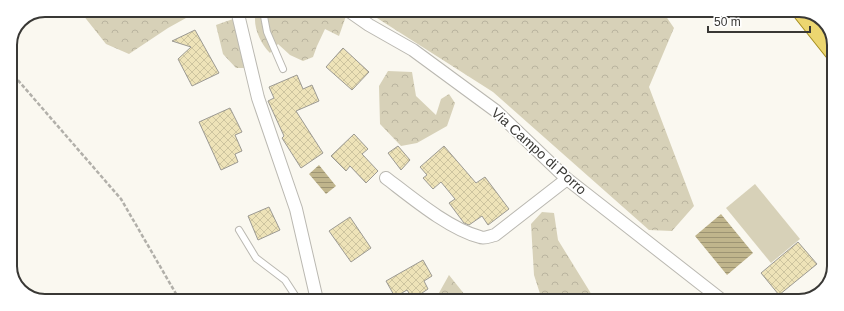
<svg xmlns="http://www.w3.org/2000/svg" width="844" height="311" font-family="Arial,sans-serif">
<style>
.forest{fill:url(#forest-crowns)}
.pitch{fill:#d7d1b8}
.water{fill:url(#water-rules)}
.building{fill:url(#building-cross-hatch);stroke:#9c9a93}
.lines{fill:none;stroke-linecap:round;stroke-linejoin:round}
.lane-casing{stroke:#bab8b1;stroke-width:8}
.street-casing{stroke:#bab8b1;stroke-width:14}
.primary-casing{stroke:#a58d1e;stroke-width:21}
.path{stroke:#b2b0aa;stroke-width:2.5;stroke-dasharray:4 2;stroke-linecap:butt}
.lane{stroke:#fff;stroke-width:6}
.street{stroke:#fff;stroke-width:12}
.primary{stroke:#ecd670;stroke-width:19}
.labels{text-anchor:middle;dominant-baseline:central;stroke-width:3.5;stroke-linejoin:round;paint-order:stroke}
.street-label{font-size:14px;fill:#393835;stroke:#fff}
.rim{fill:none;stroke:#393835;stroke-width:2}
</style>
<defs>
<pattern id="forest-crowns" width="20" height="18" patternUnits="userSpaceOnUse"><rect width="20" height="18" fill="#d7d1b8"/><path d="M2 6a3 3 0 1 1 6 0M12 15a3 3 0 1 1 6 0" fill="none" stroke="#b9b49f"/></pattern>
<pattern id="water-rules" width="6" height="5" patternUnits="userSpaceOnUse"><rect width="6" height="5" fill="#c0b58c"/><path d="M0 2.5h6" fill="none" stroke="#9d9473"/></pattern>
<pattern id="building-cross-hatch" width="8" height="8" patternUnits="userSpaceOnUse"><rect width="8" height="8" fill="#eee3b8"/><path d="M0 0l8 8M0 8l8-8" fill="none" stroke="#cdc49f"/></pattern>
</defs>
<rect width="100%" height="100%" fill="#faf8f0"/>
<path class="forest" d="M79 10H195L186 18 168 28 129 54 106 44Z
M256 11H338L346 16 339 36 325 29 317 46 313 57 303 61 290 55 278 44 270 53C260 43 252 25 256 11Z
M366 11 663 12 674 28 649 87 694 206 672 231 649 230 493 92Z
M233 19 247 68H236L223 54 216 25Z
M388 71 412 72 416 96 436 115 441 99 449 94 455 103 447 126 417 143 401 146 380 124 379 86Z
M542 212 554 213 558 240 595 300H542L534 275 531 224Z
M449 275 469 300H435Z"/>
<path class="pitch" d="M755 184 800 239 771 263 726 208Z"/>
<path class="water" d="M319 165 336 186 326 194 309 174Z
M721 214 753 253 727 275 695 236Z"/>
<path class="building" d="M195 30 219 73 192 86 178 59 191 47 172 41Z
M343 48 369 72 352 90 326 67Z
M297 75 303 89 312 85 319 101 296 111 323 153 301 168 282 138 284 136 268 101 274 98 269 87Z
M230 108 242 132 235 135 242 151 235 154 238 162 221 170 199 122Z
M354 134 368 149 362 154 378 171 366 183 350 166 346 171 331 156Z
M398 146 410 160 401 170 388 153Z
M444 146 476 183 485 177 509 209 488 225 482 216 469 225 464 223 449 203 455 199 441 182 433 189 423 178 427 175 420 167Z
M269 207 280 230 258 240 248 216Z
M350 217 371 248 351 262 329 231Z
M798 242 817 264 779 295 761 273Z
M423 260 432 276 424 281 428 289 413 299 407 290 395 297 386 281Z"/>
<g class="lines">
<defs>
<path id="lane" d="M263 11 267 32 283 69
M239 230 256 258 285 280 298 300"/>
<path id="street" d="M237 10 258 98 296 209 317 300
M349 11 369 25 413 50 496 111 567 179 723 301
M386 178C411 197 449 229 480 237 484 239 490 236 495 235L567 179"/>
<path id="primary" d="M803 12 834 51"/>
</defs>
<use href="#lane" class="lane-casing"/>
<use href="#street" class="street-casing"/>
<use href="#primary" class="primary-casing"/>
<path class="path" d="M10 71 121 199 179 299"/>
<use href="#lane" class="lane"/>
<use href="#street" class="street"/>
<use href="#primary" class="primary"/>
</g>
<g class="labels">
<g class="street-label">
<text transform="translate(539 151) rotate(42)">Via Campo di Porro</text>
</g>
</g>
<path d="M0 0H844V311H0ZM45 17H799A28 28 0 0 1 827 45V266A28 28 0 0 1 799 294H45A28 28 0 0 1 17 266V45A28 28 0 0 1 45 17Z" fill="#fff" fill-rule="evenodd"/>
<path class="rim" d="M45 17H799A28 28 0 0 1 827 45V266A28 28 0 0 1 799 294H45A28 28 0 0 1 17 266V45A28 28 0 0 1 45 17Z"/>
<path d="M708 26v6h102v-6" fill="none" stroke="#393835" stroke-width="2"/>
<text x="714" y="26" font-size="12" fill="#393835" stroke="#ffffff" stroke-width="3" paint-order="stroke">50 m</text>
</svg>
